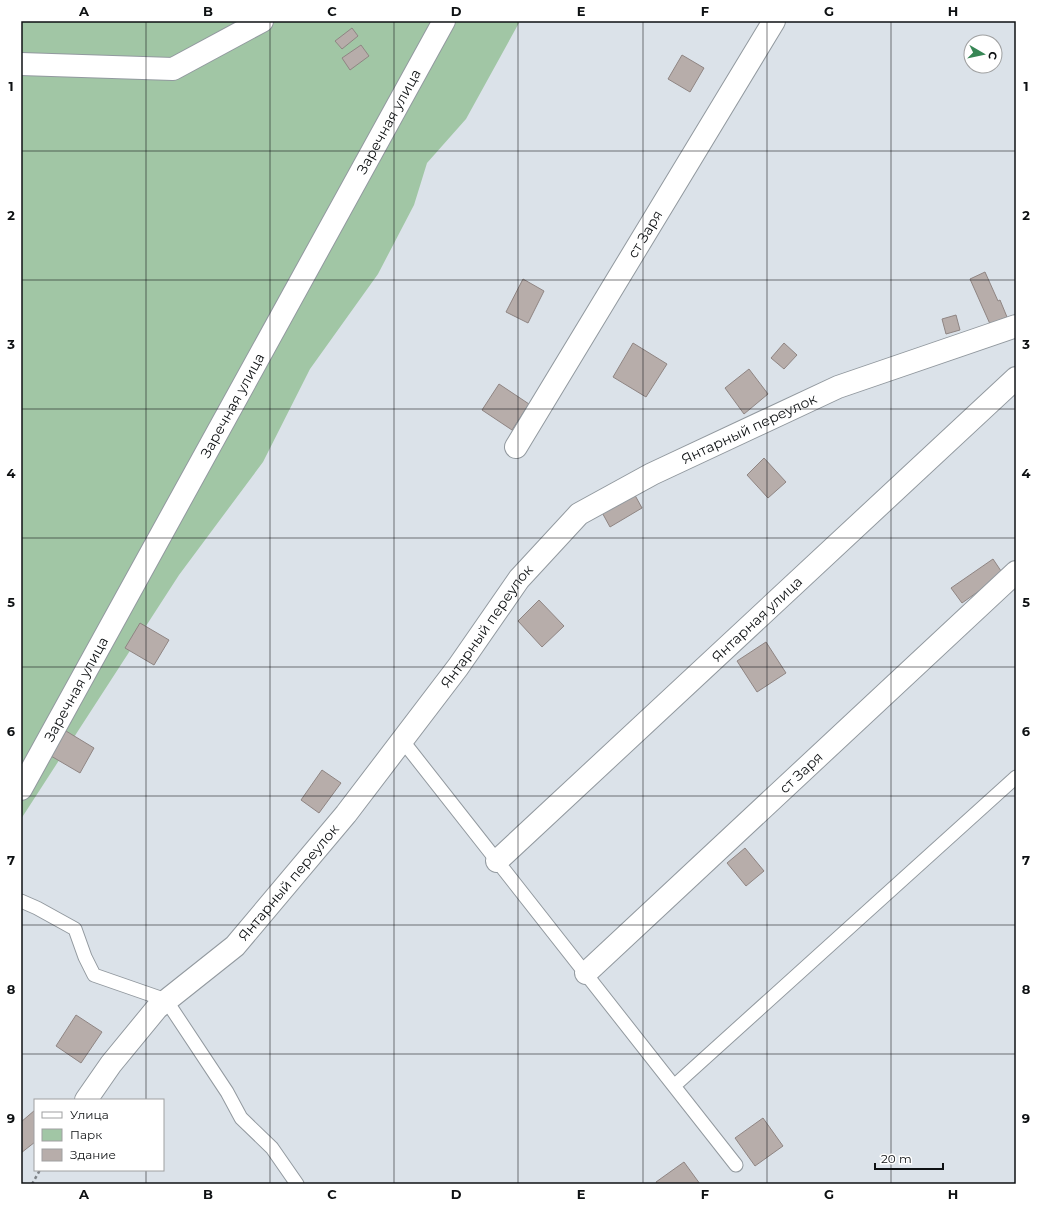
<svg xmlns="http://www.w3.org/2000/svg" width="1037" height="1205" font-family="Montserrat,sans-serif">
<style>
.green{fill:#a1c6a5}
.building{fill:#b7adaa;stroke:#8f8583}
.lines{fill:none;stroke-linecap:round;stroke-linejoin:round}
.lane-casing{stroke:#92999f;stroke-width:15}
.street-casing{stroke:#92999f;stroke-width:24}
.path{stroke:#7e8388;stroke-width:2.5;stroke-dasharray:3 3;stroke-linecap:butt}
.lane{stroke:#fff;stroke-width:13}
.street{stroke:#fff;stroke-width:22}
.grid{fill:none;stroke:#0e1113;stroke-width:1;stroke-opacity:0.55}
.labels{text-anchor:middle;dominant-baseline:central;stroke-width:3;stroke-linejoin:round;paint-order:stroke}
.street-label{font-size:14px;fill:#0e1113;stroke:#fff}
.neatline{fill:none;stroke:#0e1113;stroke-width:1.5}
.grid-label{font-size:13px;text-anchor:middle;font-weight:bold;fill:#0e1113}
</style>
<rect width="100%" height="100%" fill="#dbe2e9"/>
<path class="green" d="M21 21H520L466 119 427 163 414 205 378 274 310 369 263 462 179 575 21 819Z"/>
<path class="building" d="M352 28 358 36 342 49 335 41Z
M361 45 369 56 350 70 342 58Z
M682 55 704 68 690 92 668 79Z
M985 272 998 301 1000 300 1007 317 990 324 970 279Z
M523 279 544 291 528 323 506 312Z
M956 315 960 330 946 334 942 319Z
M633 343 667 364 646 397 613 377Z
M784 343 797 355 784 369 771 358Z
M749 369 768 394 744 414 725 388Z
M499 384 529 404 512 430 482 410Z
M764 458 786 482 768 498 747 475Z
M631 488 642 508 610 527 599 507Z
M993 559 1003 574 962 603 951 588Z
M539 600 564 626 542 647 518 621Z
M140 623 169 640 154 665 125 648Z
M766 642 786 673 757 692 737 661Z
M66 731 94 748 80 773 51 756Z
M322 770 341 783 319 813 301 800Z
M745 848 764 871 746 886 727 863Z
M76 1015 102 1032 81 1063 56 1046Z
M35 1110V1142L21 1153V1122Z
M763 1118 783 1146 755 1166 735 1138Z
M684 1162 700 1184H657L656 1182Z"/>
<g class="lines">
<defs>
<path id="lane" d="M402 740 736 1165
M21 901 37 908 75 929 85 957 94 975 166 1000 227 1092 241 1118 272 1148 297 1184
M674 1086 1016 777"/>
<g id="street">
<path d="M21 64 173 69 262 21"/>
<path id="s1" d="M516 447 774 21"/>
<path id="s2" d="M21 789 444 21"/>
<path id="s3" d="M497 861 1016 378"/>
<path id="s4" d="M586 973 1016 572"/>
<path id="s5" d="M86 1100 111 1064 157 1008 235 946 346 814 458 667 519 579 579 514 652 474 838 387 1016 326"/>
</g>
</defs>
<use href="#lane" class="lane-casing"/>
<use href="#street" class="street-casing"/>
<path class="path" d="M32 1184 40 1170"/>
<use href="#lane" class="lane"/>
<use href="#street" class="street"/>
</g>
<path class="grid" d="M146 21V1100M270 21V1184M394 21V1184M518 21V1184M643 21V1184M767 21V1184M891 21V1184M21 151H1016M21 280H1016M21 409H1016M21 538H1016M21 667H1016M21 796H1016M21 925H1016M21 1054H1016M146 1170V1184"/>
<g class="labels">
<g class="street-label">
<text stroke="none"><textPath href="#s2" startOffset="762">Заречная улица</textPath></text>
<text stroke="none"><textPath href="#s1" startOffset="249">ст Заря</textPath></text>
<text stroke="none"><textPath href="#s2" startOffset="438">Заречная улица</textPath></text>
<text stroke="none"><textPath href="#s5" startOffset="959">Янтарный переулок</textPath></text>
<text stroke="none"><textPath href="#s3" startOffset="355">Янтарная улица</textPath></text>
<text stroke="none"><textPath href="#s5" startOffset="623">Янтарный переулок</textPath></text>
<text stroke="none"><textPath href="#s2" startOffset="114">Заречная улица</textPath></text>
<text stroke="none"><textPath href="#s4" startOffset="294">ст Заря</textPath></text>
<text stroke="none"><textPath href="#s5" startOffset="299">Янтарный переулок</textPath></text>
</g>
</g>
<rect width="1037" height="1205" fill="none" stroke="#ffffff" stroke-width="44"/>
<rect x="34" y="1099" width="130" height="72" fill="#ffffff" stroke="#9fa0a1"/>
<rect x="42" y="1112" width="20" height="6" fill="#ffffff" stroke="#9fa0a1"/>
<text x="70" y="1119" font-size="12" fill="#0e1113">Улица</text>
<rect x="42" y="1129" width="20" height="12" fill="#a1c6a5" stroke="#9fa0a1"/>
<text x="70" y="1139" font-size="12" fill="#0e1113">Парк</text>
<rect x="42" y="1149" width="20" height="12" fill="#b7adaa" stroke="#9fa0a1"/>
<text x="70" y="1159" font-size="12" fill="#0e1113">Здание</text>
<g transform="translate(983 54) rotate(99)"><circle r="19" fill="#ffffff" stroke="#9fa0a1"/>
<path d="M0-3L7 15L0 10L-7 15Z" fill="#378655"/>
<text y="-6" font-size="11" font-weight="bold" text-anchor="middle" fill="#0e1113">С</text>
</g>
<path d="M875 1163v6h68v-6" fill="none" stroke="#0e1113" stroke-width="2"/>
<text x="881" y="1163" font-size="12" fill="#0e1113" stroke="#ffffff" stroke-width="3" paint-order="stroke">20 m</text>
<rect x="22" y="22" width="993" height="1161" class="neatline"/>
<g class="grid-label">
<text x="84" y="16">A</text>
<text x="208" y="16">B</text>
<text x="332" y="16">C</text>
<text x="456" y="16">D</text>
<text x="581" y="16">E</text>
<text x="705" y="16">F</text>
<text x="829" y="16">G</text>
<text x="953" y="16">H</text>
<text x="11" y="91">1</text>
<text x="1026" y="91">1</text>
<text x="11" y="220">2</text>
<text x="1026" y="220">2</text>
<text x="11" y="349">3</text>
<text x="1026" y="349">3</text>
<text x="11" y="478">4</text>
<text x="1026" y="478">4</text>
<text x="11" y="607">5</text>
<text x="1026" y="607">5</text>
<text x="11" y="736">6</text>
<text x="1026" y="736">6</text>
<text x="11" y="865">7</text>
<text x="1026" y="865">7</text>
<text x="11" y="994">8</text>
<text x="1026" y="994">8</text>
<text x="11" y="1123">9</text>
<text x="1026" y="1123">9</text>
<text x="84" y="1199">A</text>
<text x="208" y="1199">B</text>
<text x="332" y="1199">C</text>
<text x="456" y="1199">D</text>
<text x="581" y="1199">E</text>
<text x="705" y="1199">F</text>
<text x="829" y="1199">G</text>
<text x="953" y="1199">H</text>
</g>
</svg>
